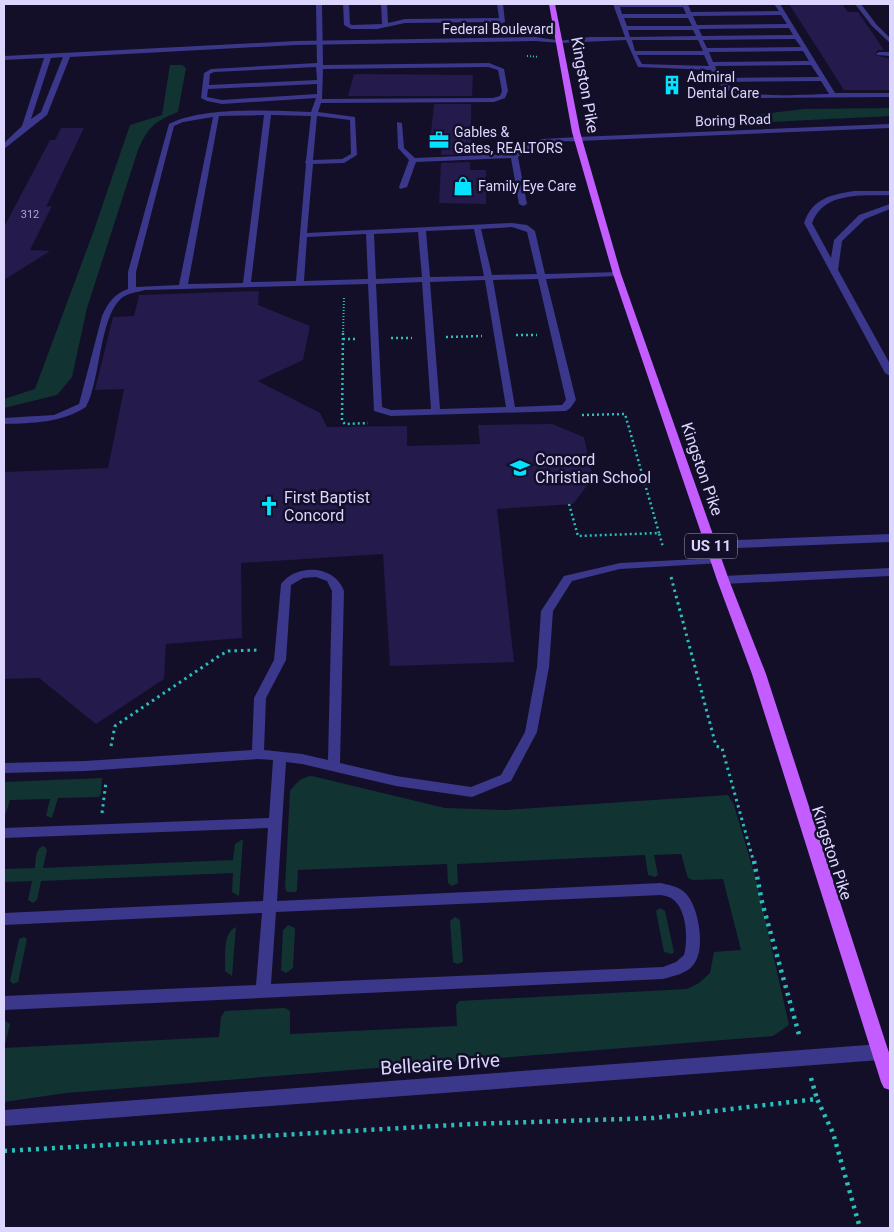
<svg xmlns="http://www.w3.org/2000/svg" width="894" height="1232" font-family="Roboto,sans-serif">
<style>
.green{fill:#113332}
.building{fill:#241a4b}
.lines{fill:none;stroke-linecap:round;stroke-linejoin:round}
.path-far3{stroke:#29c0b9;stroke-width:2;stroke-dasharray:1 2;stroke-linecap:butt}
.path-far2{stroke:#29c0b9;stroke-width:2.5;stroke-dasharray:2 3;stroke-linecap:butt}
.path-far1{stroke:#29c0b9;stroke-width:3;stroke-dasharray:2.5 4;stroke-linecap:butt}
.path{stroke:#29c0b9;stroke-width:4.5;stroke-dasharray:3 5;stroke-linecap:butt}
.lane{fill:#3b378a;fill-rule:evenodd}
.street{fill:#3b378a;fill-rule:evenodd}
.primary{fill:#c45dff;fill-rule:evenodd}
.labels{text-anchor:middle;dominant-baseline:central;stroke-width:5;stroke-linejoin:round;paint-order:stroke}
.far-number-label{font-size:11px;fill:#aea7d2}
.far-street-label{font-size:14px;fill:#dcd6ff;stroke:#130f29}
.far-poi-label{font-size:14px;fill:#dcd6ff;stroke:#130f29;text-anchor:start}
.shield{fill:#130f29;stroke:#a09abf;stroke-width:1}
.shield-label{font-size:15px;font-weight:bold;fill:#dcd6ff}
.street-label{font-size:16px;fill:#dcd6ff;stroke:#130f29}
.poi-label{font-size:16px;fill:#dcd6ff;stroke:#130f29;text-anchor:start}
.near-street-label{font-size:19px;fill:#dcd6ff;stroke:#130f29}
</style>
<rect width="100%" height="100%" fill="#130f29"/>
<path class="green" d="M170 65H182L186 68 178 112C155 121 148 127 138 150L87 308 72 377 57 395 4 408V399L35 389 94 230 130 125 162 115Z
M890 108V116L769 122 742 120 744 116 804 109Z
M312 776 445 808 505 810 728 795 734 805 757 883 789 1025 773 1036 66 1093 4 1102V1020L10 1024 4 1048 219 1037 221 1017 225 1011 285 1008 290 1011V1034L457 1026 456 1005 459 1001 687 989 699 983 710 973 714 952 741 950 723 879 693 880 688 878 681 854 654 855 658 875 655 877 648 875 645 855 457 864 458 883 452 886 448 883 447 864 298 870 297 890 295 892H287L285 888 290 791C296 783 301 777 312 776Z
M102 778 101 794 99 797 58 798 52 818 46 816 50 799 10 800 4 819V782Z
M243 839 239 896 232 892 233 873 41 881 37 900 33 903 28 900 32 881 4 882V869L35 868C36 860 35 848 44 846L47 850 43 868 233 860 235 844Z
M660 908 665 911 674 952 672 954 664 952 656 911Z
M455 917 460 920 463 962 457 964 453 962 450 921Z
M288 925 295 928 293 968 286 973 281 970 283 930Z
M236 927 232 976 225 971C226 957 222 933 236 927Z
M24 937 27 939 18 982 13 984 10 981 19 939Z"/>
<path class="building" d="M789 4H842L848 12H858L884 50H878L875 55 890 59V90H844Z
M354 74 473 75 472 96H348Z
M434 104H471V154L441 155 442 145H440V142H430Z
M61 128H84L46 207 52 206 30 250 50 251 4 280V227L50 140H55Z
M470 162V170H486V204L439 203 441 163Z
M259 291 258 305 310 326 303 360 258 381 320 413 327 427 407 426V446L480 444 478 425 552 424 584 437 593 478 573 504 497 509 514 662 390 666 383 554 241 563 242 638 166 644 164 679 96 724 39 678 4 679V472L108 468 124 389 95 390 113 317 134 316 139 295Z"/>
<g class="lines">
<path class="path-far3" d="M527 56 539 57
M343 335 344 297"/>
<path class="path-far2" d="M343 333 342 421 345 424 368 423
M516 335H537
M446 337 482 336
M391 338H412
M343 339H357
M582 415 625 414 659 533
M569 504 578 536 659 533 663 547"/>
<path class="path-far1" d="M671 577 716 746 722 748 754 863
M111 746 115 726 219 656 228 651 259 650
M102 813 106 782"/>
<path class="path" d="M754 861 762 902 800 1038
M811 1078 817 1099
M4 1151 471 1124 654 1118 817 1099 833 1133 860 1228"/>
<path class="lane" d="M316 4H322L323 65 489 63 504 69 508 91 505 98 494 102 321 103 318 112 355 117 357 155 344 163 313 164 307 233 512 223 527 225 535 231 545 274 620 272V276H617L546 279 576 400C573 404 570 410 565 411L391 416 374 411 368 284 145 290C138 292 129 293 123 297 99 315 101 380 86 407 61 423 33 423 4 424V418L54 415 79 404 102 316C108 303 114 294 128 289V272L169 124C205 106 271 111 311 112L316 98 222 104 207 101 201 98 204 73 211 69 317 63ZM316 67 317 80 209 85 210 74 214 72ZM488 67 498 70 502 91 500 96 493 98 322 99 323 69ZM317 84V94L222 100 207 97 208 89ZM264 115 243 283 188 284 219 116ZM271 115 311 116 306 160 305 162 306 164 296 281 251 282ZM317 116 350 120 351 154 342 159 313 160ZM213 117 179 285 136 287V272L174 126 183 122ZM512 227 527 232 537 274 492 275 481 229ZM474 229 484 276 430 277 426 231ZM418 232 422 277 376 279 374 234ZM366 234 368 279 304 281 307 237ZM538 279 566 400 562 405 515 407 493 280ZM485 280 506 407 440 409 430 282ZM422 282 431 409 391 410 382 407 376 284Z
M343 4H349L350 24 352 25 382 24 381 4H387L388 23 405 19 499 18 497 4H503L505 22 498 25 495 23 496 22 405 23 377 29H351L344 25Z
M613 4H688L691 12 779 11 774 4H780L835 93H890V97L749 98 726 90 716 81 711 70 638 67 626 40 561 43 558 41 590 37H625ZM620 7H683L686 14H622ZM781 15 787 24 697 25 693 16ZM624 18H688L692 26H627ZM789 28 793 35 702 36 699 29ZM628 30H693L696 36 630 37ZM795 39 801 47 707 48 703 40ZM632 40H698L703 51H635ZM803 51 809 61 713 62 709 52ZM637 55H704L709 66 642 64ZM811 65 819 77 720 78 715 66ZM821 81 829 94C800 94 745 101 724 82Z
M855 4H861L876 24 890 38V43L872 26Z
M879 52H890V56L877 55 876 54Z
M397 122 402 123 404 148 415 158 512 154 526 144 542 139 578 137 581 139 578 141C551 142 540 139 518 157L527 204 523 206 519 204 511 158 416 162 407 187 400 189 399 187 409 160 398 148Z
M717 558 721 559 722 561 721 563 620 569 572 581 553 611 549 667 537 732 511 781 472 797 396 786 302 764 286 762 277 901 661 883C668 885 677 886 683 891 699 903 706 949 694 964 687 974 673 976 663 979L4 1010V996L256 985 262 913 4 925V913L263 901 268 828 4 838V828L269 818 273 760 258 759 85 771 4 773V763L85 761 252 750 254 698 274 660 281 584C297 563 335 565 344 591L340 763 396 776 471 787 501 775 525 732 537 667 541 611 564 576 620 563ZM316 577 327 581 332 591 328 760 302 754 264 750 266 698 286 660 291 585 303 578ZM661 895C666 896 671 897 675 901 687 913 688 940 684 955L676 962 663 967 271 984 276 912Z"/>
<path class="street" d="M535 37 564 41 561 43 535 41 296 45 70 57 47 115 4 149V143L22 126 44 58 4 60V56L296 41ZM63 57 41 112 31 119 51 58Z
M890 124V128L578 141 574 139 578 137Z
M854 191H890V195C862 196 824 191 812 223L831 258 834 240 859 215 890 204V209L865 219 842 241 838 270 890 364V376L885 373 804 223C813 198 830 195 854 191Z
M890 534V542L711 549 705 545 711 541Z
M890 568V576L723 584 717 580 723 576Z
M880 1044 886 1046 889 1052 886 1058 880 1060 4 1126V1110Z"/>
<path class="primary" d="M549 4H555L580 132 621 274 729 580 766 674 890 1056V1090L884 1088 881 1082 752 674 717 580 613 274 572 132Z"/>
</g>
<defs>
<symbol id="building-bare" viewBox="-9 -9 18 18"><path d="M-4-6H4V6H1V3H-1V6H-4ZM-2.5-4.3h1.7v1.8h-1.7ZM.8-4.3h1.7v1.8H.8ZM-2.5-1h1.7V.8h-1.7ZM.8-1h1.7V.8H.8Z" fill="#02e3ff" stroke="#130f29" stroke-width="2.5" paint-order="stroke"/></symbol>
<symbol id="office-bare" viewBox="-9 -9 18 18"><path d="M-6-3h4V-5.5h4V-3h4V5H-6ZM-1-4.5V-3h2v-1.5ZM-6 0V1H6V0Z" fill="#02e3ff" stroke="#130f29" stroke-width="2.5" paint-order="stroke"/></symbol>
<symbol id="shop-bare" viewBox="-9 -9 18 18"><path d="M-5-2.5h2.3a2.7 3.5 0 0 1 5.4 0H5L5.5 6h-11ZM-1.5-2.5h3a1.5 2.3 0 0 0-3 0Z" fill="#02e3ff" stroke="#130f29" stroke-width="2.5" paint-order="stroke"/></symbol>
<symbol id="school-bare" viewBox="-9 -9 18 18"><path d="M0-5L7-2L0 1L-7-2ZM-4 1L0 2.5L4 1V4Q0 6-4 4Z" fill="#02e3ff" stroke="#130f29" stroke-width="2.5" paint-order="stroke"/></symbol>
<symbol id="church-bare" viewBox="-9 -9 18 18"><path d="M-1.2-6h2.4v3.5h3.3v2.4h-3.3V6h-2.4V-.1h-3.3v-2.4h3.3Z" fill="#02e3ff" stroke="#130f29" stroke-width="2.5" paint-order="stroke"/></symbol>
</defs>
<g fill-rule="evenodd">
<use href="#building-bare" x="658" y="71" width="28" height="28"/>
<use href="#office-bare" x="425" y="126" width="28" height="28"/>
<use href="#shop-bare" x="449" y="172" width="28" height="28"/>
<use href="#school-bare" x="506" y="454" width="28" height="28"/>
<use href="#church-bare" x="255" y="492" width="28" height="28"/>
</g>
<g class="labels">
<g class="far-number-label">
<text x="30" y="214">312</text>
</g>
<g class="far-street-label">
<text x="498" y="29">Federal Boulevard</text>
<text transform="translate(733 120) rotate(-2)">Boring Road</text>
</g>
<g class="far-poi-label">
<text x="687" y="77">Admiral<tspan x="687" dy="16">Dental Care</tspan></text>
<text x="454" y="132">Gables &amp;<tspan x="454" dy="16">Gates, REALTORS</tspan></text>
<text x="478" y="186">Family Eye Care</text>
</g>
<rect class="shield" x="685" y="533.5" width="52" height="25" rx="4"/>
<g class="shield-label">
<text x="711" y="546">US 11</text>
</g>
<g class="street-label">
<text transform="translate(585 85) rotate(80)">Kingston Pike</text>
<text transform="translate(702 469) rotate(71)">Kingston Pike</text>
<text transform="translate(832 853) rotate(72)">Kingston Pike</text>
</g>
<g class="poi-label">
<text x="535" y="459">Concord<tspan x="535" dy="18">Christian School</tspan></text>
<text x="284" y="497">First Baptist<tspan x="284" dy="18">Concord</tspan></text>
</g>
<g class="near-street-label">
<text transform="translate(440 1064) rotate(-4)">Belleaire Drive</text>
</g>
</g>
<rect width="894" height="1232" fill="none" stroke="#dcd6ff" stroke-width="10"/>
</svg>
